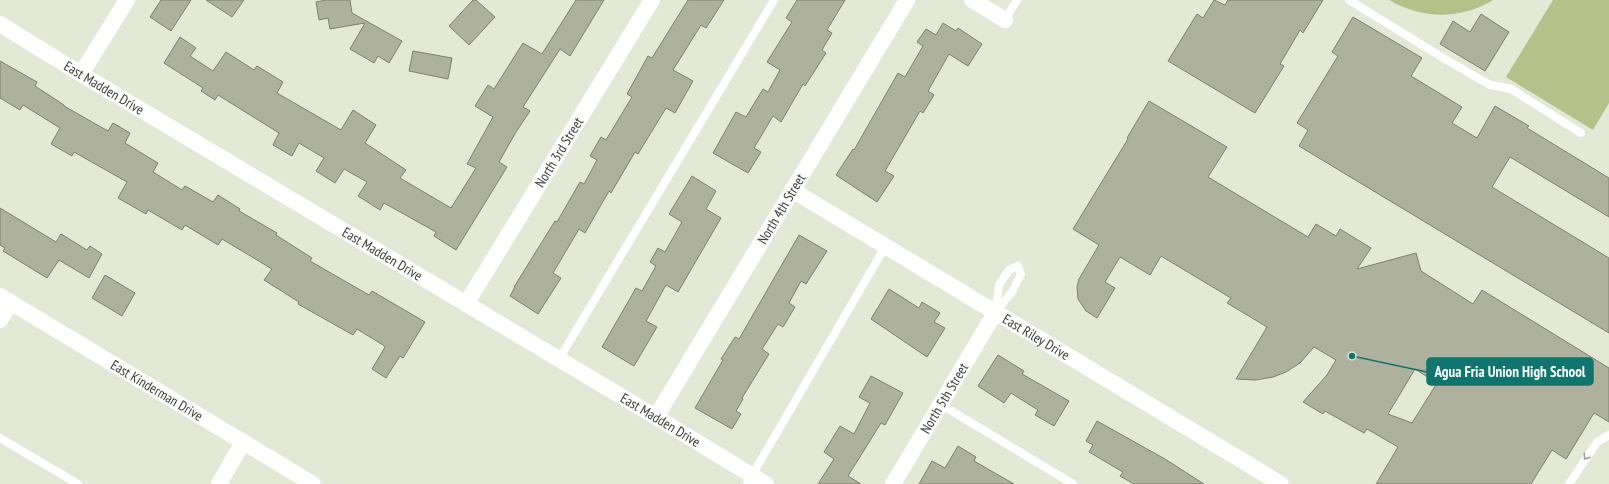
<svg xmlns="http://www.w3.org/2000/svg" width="1609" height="484" font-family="'PT Sans Narrow',sans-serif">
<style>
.green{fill:#b5c189}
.building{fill:#adb19e;stroke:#7d816f;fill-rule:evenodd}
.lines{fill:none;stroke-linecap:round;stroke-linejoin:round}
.service{stroke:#fff;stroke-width:8}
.minor{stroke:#fff;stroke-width:16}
.oneway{stroke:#9e9e9a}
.labels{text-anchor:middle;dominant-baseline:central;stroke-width:3;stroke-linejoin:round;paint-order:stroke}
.street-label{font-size:14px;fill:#3c3d35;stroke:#e4e9d5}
.leader{fill:none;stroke:#0f766e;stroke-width:1.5}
.callout-dot{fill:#0f766e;stroke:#e4e9d5;stroke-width:1.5}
.callout{fill:#0f766e;stroke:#0f766e;stroke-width:1.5}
.callout-label{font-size:15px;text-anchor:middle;font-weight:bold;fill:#fff}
</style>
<rect width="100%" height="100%" fill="#e4e9d5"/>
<path class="green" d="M1389 0H1493C1461 20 1421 19 1389 0Z
M1553 0H1609V103L1593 130 1506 77Z"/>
<path class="building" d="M161 0H191L171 31 150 17Z
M206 0H244L232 17Z
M326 0H350L352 13 402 41 389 63 378 56 374 63 350 49 365 23 330 29 328 18 319 20 316 2Z
M473 0H476L495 17 469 45 449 26Z
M576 0H604L570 56 560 49 523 107 530 111 516 132 499 162 507 167 456 250 434 236 436 232 384 203 380 210 358 196 367 182 344 169 335 183 316 171 324 158 299 143 292 156 273 145 279 133 218 95 215 100 201 91 203 88 164 63 180 37 196 48 190 56 213 71 226 52 254 70 257 66 283 82 277 93 341 130 353 110 376 125 365 143 406 170 400 178 451 208 476 168 467 164 493 117 475 106 488 85 494 89 523 43 542 54Z
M688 0H724L706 28 701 25 673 70 693 81 675 113 666 108 638 154 635 152 611 193 609 191 585 233 579 229 553 273 561 278 538 314 510 296 515 287H514L555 221 557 222 580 182 584 184 597 160 590 156 601 137 606 140 632 97 627 94 648 56 652 58Z
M797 0H845L827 30 832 33 822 50 826 53 805 86 803 84 781 122 773 116 754 148 761 152 748 173 713 153 736 112 746 117 763 89 768 92 780 70 767 62 792 22 786 18Z
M1214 0 1225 5 1228 0H1323L1303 33 1300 30 1280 64 1284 66 1255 113 1168 61 1197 14 1203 18Z
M1481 14 1509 32 1485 71 1440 44 1453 21 1470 32Z
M1353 17 1422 58 1411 76 1462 107 1452 123 1477 138 1495 106 1529 126 1527 128 1609 178V217L1510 157 1492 187 1609 258V333L1299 146 1308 130 1297 123 1338 56 1332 52Z
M943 23 956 31 958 28 982 44 968 66 949 54 928 91 934 95 923 113 920 111 885 171 894 176 877 202 836 175 853 149 854 150 898 73 905 77 923 46 917 42 926 29 936 35Z
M413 51 452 58 448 79 409 71Z
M0 61 37 82 35 86 64 105V106L108 131 113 123 130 133 125 143 158 163 153 172 182 190 185 186 213 202 218 195 240 209 239 211 277 233 276 235 312 258 310 261 369 295 372 291 425 322 403 358 400 356 386 378 372 369 385 347 383 345 357 329 353 335 298 304 299 302 264 280 272 269 222 239 218 245 185 225 182 230 148 210 146 214 118 198 127 182 74 152 72 156 51 144 60 128 23 105 20 110 0 98Z
M1149 101 1227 147 1208 177 1308 237 1316 224 1336 236 1340 229 1371 248 1357 269 1416 253 1421 271 1473 304 1482 290 1609 368V422L1594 413 1566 459 1552 450 1531 484H1376L1398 447 1367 429 1364 433 1325 411 1323 414 1303 402 1327 375 1336 360 1314 347 1300 363 1286 372 1273 377 1256 380 1236 379 1267 327 1227 303 1231 298 1161 256 1150 275 1120 257 1105 282 1115 288 1097 318 1086 311 1078 299 1077 287 1079 279 1099 245 1073 229 1128 139 1127 138ZM1415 369 1437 383 1412 423 1388 414Z
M692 176 716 191 706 209 721 218 678 292 666 285 646 321 657 327 634 366 602 347 636 288 642 291 656 266 650 262 658 248 665 252 682 222 669 214Z
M0 208 56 242 61 234 87 250 90 246 102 254 89 278 59 260 47 278 3 251 5 248 0 245Z
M799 235 827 251 806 284 801 281 789 303 795 307 783 327 778 324 762 349 769 354 742 398 743 399 736 411 741 414 732 429 695 408 723 360 721 359 735 337 739 339Z
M105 275 135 293 122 316 92 298Z
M889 289 919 308 922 302 940 313 934 322 945 328 927 357 871 319Z
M998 355 1024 371 1022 374 1069 401 1054 426 1035 415 1038 410 1011 393 1004 403 978 386Z
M871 376 903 393 885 425 881 423 848 476 861 484H818L834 459 824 452 840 426 854 434 870 403 859 397Z
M1097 421 1165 459 1204 484H1134L1120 476 1123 472 1089 452 1093 445 1086 441Z
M958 446 976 457 974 461 1014 484H919L932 461 945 468Z"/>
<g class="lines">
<path class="service" d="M1349 0 1445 59 1490 85 1511 89 1581 133
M1005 20 1017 0
M1018 266 1021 274 1012 292 995 313 999 285 1009 270Z
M559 359 774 0
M940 404 1073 484
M0 438 78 484
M747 484 885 247
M1569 484 1597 442 1609 435"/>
<g class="minor">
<path d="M972 0 1005 20"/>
<path id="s1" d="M0 24 81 74 656 417 766 484"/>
<path d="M81 74 127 0"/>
<path id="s2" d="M792 190 1281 484"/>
<path id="s3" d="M0 296 313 484"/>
<path id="s4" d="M466 304 652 0"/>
<path d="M0 320 11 303"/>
<path id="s5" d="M656 417 907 0"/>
<path d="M219 484 243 442"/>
<path id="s6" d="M893 484 995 313"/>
</g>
</g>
<defs><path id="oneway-chevron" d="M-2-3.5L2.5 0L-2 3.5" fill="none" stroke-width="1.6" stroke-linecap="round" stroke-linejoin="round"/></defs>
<use class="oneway" href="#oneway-chevron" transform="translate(1586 457) rotate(125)"/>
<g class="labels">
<g class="street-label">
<text stroke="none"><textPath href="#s1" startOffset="122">East Madden Drive</textPath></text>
<text stroke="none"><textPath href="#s4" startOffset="178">North 3rd Street</textPath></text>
<text stroke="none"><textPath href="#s5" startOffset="243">North 4th Street</textPath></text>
<text stroke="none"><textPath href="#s1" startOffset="446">East Madden Drive</textPath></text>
<text stroke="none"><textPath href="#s2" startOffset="285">East Riley Drive</textPath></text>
<text stroke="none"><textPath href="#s3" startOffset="183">East Kinderman Drive</textPath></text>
<text stroke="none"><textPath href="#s6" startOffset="100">North 5th Street</textPath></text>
<text stroke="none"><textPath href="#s1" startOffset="770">East Madden Drive</textPath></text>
</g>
</g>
<path class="leader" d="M1352 356L1427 372"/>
<circle class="callout-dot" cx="1352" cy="356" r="4"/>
<rect class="callout" x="1427" y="358" width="166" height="27" rx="4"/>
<g class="callout-label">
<text x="1510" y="377">Agua Fria Union High School</text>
</g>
</svg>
